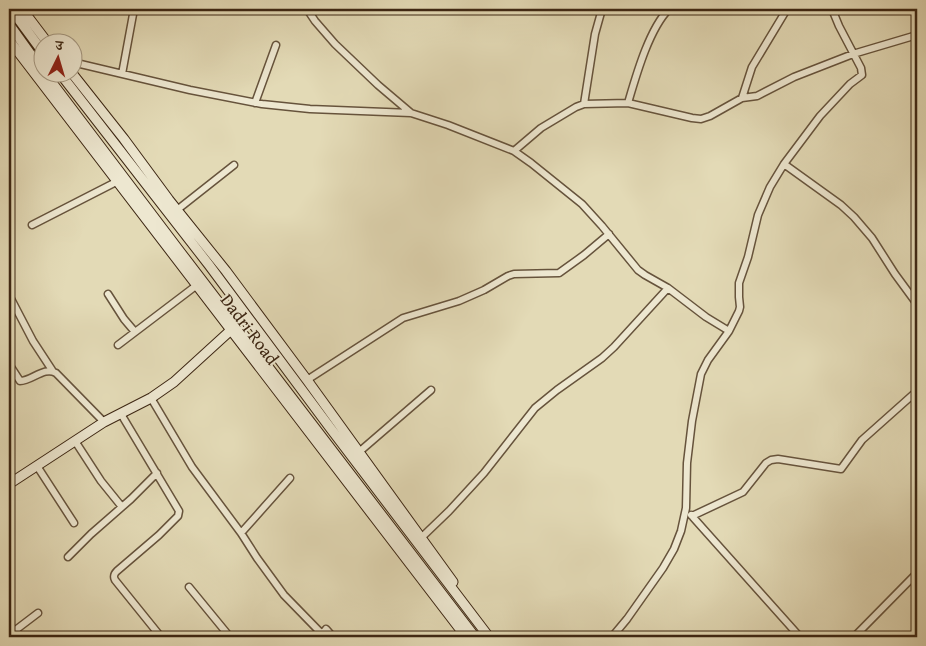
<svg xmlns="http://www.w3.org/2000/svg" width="926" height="646" font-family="'Gentium Book Plus','Noto Serif Devanagari',serif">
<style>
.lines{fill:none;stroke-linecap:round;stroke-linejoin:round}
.street-casing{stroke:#66533c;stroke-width:9}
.secondary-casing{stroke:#3c2613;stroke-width:11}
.street{stroke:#ede7d0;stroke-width:6}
.secondary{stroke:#ede7d0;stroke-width:9}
.labels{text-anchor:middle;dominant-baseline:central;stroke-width:4;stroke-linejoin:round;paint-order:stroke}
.street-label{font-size:18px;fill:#3c2613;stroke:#ede7d0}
</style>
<rect width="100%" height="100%" fill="#e3dab6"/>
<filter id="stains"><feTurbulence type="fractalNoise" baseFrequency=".004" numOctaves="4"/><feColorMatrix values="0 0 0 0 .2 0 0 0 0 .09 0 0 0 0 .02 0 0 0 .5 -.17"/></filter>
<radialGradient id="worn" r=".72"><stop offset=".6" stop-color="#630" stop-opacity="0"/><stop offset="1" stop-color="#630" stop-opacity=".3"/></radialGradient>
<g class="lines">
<defs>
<path id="street" d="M307 9 315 21 335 44 378 85 411 113
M72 62 190 90 262 104 310 109 411 113 448 125 514 151 541 128 576 107 584 104 628 103 692 118 701 119 710 116 742 98 757 96 794 77 853 54 917 35
M122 74 134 9
M742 98 752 67 787 9
M255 103 276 45
M628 103C636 76 649 29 669 9
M584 104 595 34 602 9
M514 151 531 163 582 204 602 226 638 270 645 275 668 288 706 317 729 331
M784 164 841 205 854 217 872 238 895 274 917 304
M177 210 234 165
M32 225 118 181
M108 294 124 319 135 332
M9 295 33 341 52 370
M118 345 197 285
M9 364 20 381C32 381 44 366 56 373L104 422
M307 380 403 318 459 301 484 290 508 276 514 274 559 273 584 255 609 234
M151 398 192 467 241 533 257 558 284 595 322 634 326 629 333 637
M121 414 179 511 178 516 159 535 117 571C114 574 113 576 115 580L161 637
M75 441 101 481 122 507
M359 452 431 390
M37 466 74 523
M691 515 800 637
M692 516 743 492 766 463 771 460 778 459 841 469 862 440 917 391
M241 533 290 478
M422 537 449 511 484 473 535 408 557 390 602 358 614 347 668 288
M68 557 91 534 131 499 157 473
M189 587 230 637
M9 635 38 613
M612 637 627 619 663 568 674 549 681 531 686 508 687 463 692 421 701 374 708 360 729 331 739 311 740 307 739 297V283L748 257 758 215 770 187 784 164 820 116 850 84 862 75 861 68 839 26 832 9
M854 637 917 573"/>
<path id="secondary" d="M11 9 42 51
M22 9 47 42
M9 24 42 70
M9 40 466 637
M44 72 178 249 475 637
M59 72 209 265 331 429 489 637
M71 72 124 139 169 200 226 271 307 380 453 582
M9 484 104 422 151 398 174 382 231 330"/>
</defs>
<use href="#street" class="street-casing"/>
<use href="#secondary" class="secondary-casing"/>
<use href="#street" class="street"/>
<use href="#secondary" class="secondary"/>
</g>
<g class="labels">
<g class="street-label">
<text transform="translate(250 329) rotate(53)">Dadri Road</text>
</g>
</g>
<rect width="926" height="646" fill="none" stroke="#e3dab6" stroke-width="30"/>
<rect x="10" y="10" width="906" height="626" fill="none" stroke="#3c2613" stroke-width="2.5"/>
<rect x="15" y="15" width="896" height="616" fill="none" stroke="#3c2613"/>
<g transform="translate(58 58) rotate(5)"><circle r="24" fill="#ede7d0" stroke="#a69a84"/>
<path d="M0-4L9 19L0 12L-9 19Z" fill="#8f2418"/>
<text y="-8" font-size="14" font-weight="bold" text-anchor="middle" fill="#3c2613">उ</text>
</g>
<rect width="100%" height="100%" filter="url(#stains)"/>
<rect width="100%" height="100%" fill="url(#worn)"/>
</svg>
